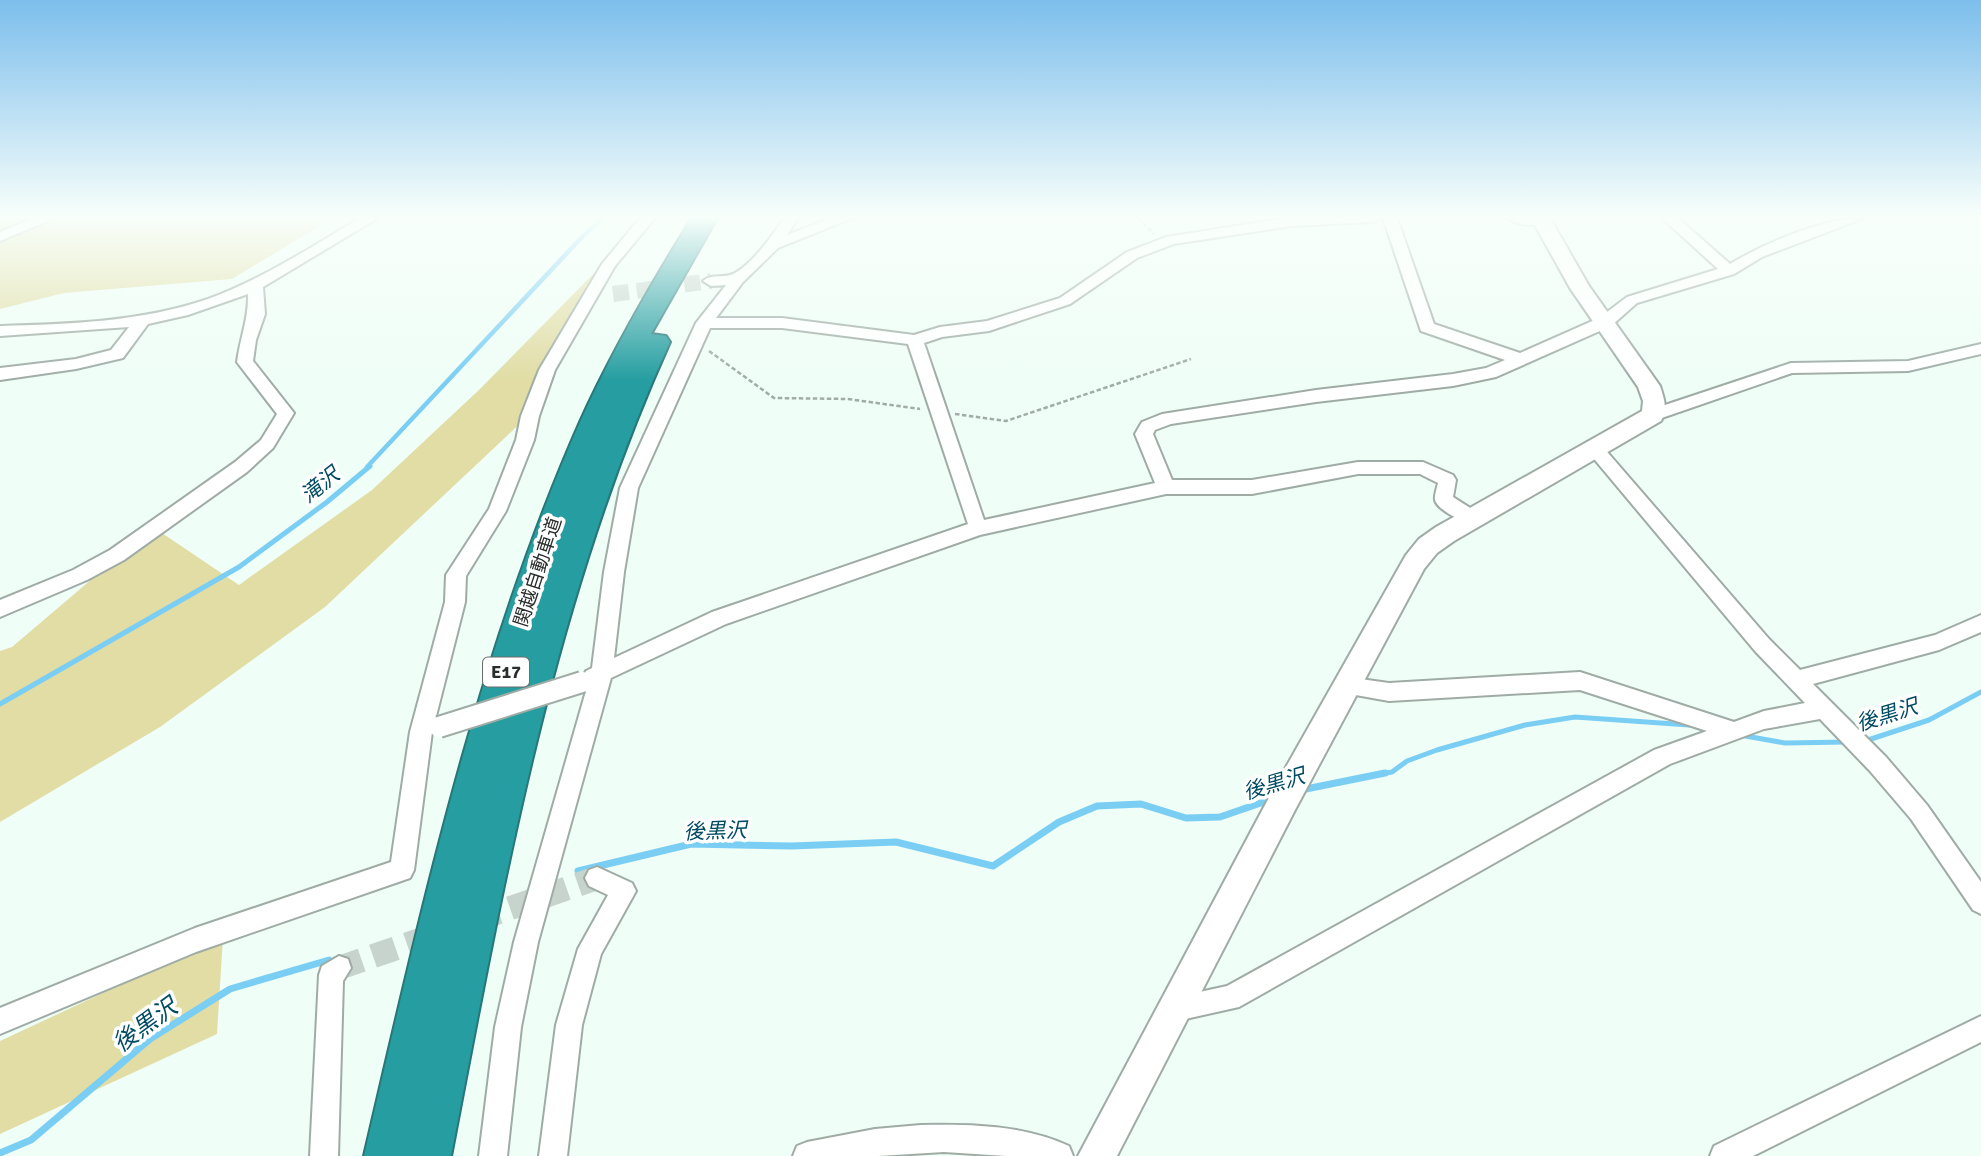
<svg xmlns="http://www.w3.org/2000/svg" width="1981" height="1156" font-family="Signika,'Noto Sans JP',sans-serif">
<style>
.green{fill:#e1dda5}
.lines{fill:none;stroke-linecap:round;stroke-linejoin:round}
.stream-far2{stroke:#7bcef3;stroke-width:4.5}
.stream-far1{stroke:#7bcef3;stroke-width:5}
.stream{stroke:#7bcef3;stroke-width:7}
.street-tunnel-far1{stroke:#c7d4ce;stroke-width:16;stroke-dasharray:16 8;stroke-linecap:butt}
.street-tunnel{stroke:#c7d4ce;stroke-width:24;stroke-dasharray:24 12;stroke-linecap:butt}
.street-casing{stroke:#9faca6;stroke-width:4}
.secondary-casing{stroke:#9faca6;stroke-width:4}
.highway-casing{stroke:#277778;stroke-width:4}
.path{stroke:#a1aca7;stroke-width:2.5;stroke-dasharray:4.5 2.5;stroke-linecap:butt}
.street{fill:#fff;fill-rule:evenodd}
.secondary{fill:#fff;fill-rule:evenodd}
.highway{fill:#269ea1;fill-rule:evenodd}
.street-bridge-casing{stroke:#9faca6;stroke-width:24;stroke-linecap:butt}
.street-bridge{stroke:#fff;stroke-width:20}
.labels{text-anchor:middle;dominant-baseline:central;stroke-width:7;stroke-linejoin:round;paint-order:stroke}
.shield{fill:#fff;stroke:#696d6b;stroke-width:2}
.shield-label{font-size:18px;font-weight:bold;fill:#292e2c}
.street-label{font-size:19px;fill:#292e2c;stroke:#fff}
.water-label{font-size:21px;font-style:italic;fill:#004b64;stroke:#fff}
.near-water-label{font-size:24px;font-style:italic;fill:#004b64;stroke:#fff}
</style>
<rect width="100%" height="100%" fill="#effef7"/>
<path class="green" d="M0 218H333L232 279 64 293 0 309Z
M600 267 527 417 325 607 160 727 0 822V651L12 647 153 527 239 585 372 490 480 389Z
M223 937 217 1034 0 1134V1041Z"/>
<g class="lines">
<path class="stream-far2" d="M367 467 582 237 603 218"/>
<path class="stream-far1" d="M0 704 239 567 327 502 370 466
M1740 735 1785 743 1848 742
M1865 741 1929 720 1981 692
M1376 775 1392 772 1407 761 1437 750 1525 725 1575 717 1689 725"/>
<path class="stream" d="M1301 790 1385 773
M578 871 691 844 792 846 896 842 993 866 1059 822 1097 806 1141 804 1186 818 1220 817 1272 799
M0 1153 31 1140 150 1039 230 989 329 960"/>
<path class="street-tunnel-far1" d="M613 294 711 281"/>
<path class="street-tunnel" d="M476 920 597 878
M339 968 437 934"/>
<defs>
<path id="street" d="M34 218H55L0 241V232Z
M360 218H378L263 287 265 314 256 340 253 361 294 413 273 448 247 472 124 560 87 580 0 617V600L73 570 110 550 235 462 261 440 277 414 237 362C240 338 249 318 248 294L188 315 148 324 123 358 76 369 0 380V368L76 359 111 350 129 327 0 336V326C69 324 141 322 208 299 262 279 310 248 360 218Z
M640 218H655L615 266 555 370 539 416 534 440 506 511 466 576 465 602 432 732 414 870 410 878 196 952 0 1034V1008L195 928 391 862 410 732 445 602 446 575 489 509 516 440 521 416 539 370 602 264Z
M784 218H798L787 235 831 218H853L778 248 743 282 716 318H782L914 335 940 327 987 321 1060 298 1127 252 1166 237 1287 218H1380L1373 222 1292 226 1174 244 1137 258 1070 304 989 331 942 337 924 343 984 520 1155 483 1135 434 1142 422 1162 414 1316 390 1453 374 1486 368 1505 360 1421 331 1383 218H1397L1434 324 1520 353 1599 318 1627 297 1718 269 1662 218H1678L1730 264C1765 243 1823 218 1864 218L1762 257 1734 274 1637 303 1611 326 1496 377 1453 386 1316 402 1171 424 1155 430 1153 434 1172 480H1252L1358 462H1423L1453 475 1456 480 1453 497 1478 513 1480 518 1478 523C1468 526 1437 510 1435 500 1434 496 1437 488 1438 483L1420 474H1358L1252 494H1166L980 535 726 624 611 678 538 942 521 1027 507 1156H479L495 1027 514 942 588 684 583 677 586 671 592 668 604 572 620 488 696 323 726 285 711 286 703 281C712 273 725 279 735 273 753 263 772 236 784 218ZM710 328H782L908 344 968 524 712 612 614 658 624 572 638 488Z
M1507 218H1546L1548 221C1539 228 1517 225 1507 218Z
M1981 344V354L1908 371 1792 373 1653 421 1645 415 1647 411 1791 363 1908 361Z
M1596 444 1602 446 1769 639 1800 670 1935 635 1981 615V632L1939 650 1813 684 1886 757 1927 805 1981 882V914L1973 910 1911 819 1870 771 1820 719 1764 729 1670 764 1239 1007 1172 1022 1163 1018 1159 1009 1163 1000 1227 986 1654 750 1707 731 1580 690 1389 701 1339 692 1336 686 1339 680 1346 677 1389 683 1580 672 1734 722 1764 711 1805 703 1755 651 1590 454 1587 450 1590 446Z
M597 867 632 883 636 891 601 954 582 1025 567 1156H539L556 1025 578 949 608 895 589 886 585 878 589 870Z
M339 956 348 959 351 968 343 981 338 1156H310L319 975 322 966Z
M1981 1016V1042L1753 1156H1710L1714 1146Z
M921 1125C971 1124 1023 1125 1069 1146L1073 1156H1006L944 1152 878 1156H793L797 1146 807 1142 875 1129Z"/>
<path id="secondary" d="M1531 218H1550L1589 286 1660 386C1664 398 1668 409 1661 421L1454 541 1437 553 1424 569 1295 810 1117 1156H1078L1273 790 1406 555 1419 539 1436 527 1642 411 1643 401 1638 387 1570 288Z"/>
<path id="highway" d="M692 218H717L651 334 666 336 670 342C553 599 504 880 451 1156H364C422 908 477 655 580 422 612 351 651 284 692 218Z"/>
</defs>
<use href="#street" class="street-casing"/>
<use href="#secondary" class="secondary-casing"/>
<use href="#highway" class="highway-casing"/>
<path class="path" d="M1138 218 1154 234
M709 351 774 398 848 399 920 409
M955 414 1006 421 1191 359"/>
<use href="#street" class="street"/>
<use href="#secondary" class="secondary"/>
<use href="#highway" class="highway"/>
<defs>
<path id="street-bridge" d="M439 727 582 682"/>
</defs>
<use href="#street-bridge" class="street-bridge-casing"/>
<use href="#street-bridge" class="street-bridge"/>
</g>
<linearGradient id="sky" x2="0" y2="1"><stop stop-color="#7cbeec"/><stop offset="0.57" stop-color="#f8fffb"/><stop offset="1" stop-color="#f8fffb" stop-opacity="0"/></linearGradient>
<rect width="1981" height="380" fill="url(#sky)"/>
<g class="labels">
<rect class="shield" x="483" y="657.5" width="46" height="29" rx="5"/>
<g class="shield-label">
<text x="506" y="672">E17</text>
</g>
<g class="street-label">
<text transform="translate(538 572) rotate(-72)">関越自動車道</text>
</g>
<g class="water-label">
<text transform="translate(320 485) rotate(-39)">滝沢</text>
<text transform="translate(1887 715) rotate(-17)">後黒沢</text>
<text transform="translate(1274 784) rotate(-16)">後黒沢</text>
<text transform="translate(715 831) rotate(-2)">後黒沢</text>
</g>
<g class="near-water-label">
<text transform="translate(145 1025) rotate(-36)">後黒沢</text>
</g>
</g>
</svg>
